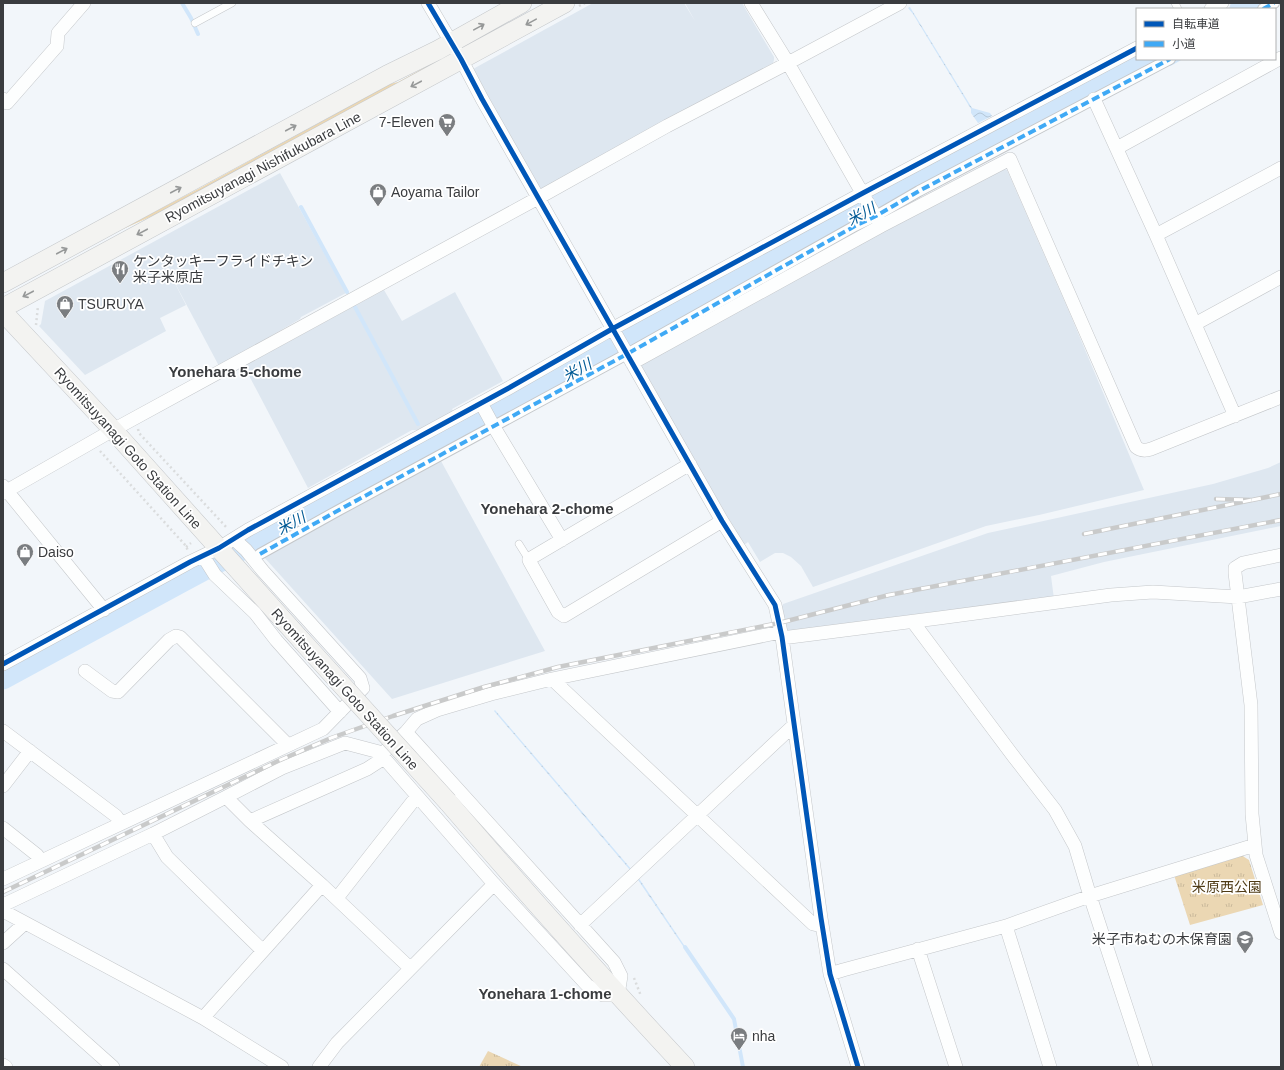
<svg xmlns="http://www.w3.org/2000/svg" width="1284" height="1070" font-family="Arial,'Noto Sans JP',sans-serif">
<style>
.built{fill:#dee7f0}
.green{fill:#ebd7b3}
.park{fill:url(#park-tufts)}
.water{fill:url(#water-waves)}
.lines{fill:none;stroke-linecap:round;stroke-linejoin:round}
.stream{stroke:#d1e6fa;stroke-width:4}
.river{stroke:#d1e6fa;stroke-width:23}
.service-casing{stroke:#c4c7ca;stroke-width:8}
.pedestrian-casing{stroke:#c4c7ca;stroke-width:12}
.minor-casing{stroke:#c4c7ca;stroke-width:14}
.secondary-casing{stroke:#c4c7ca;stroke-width:20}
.path{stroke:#dadcdd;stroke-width:2.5;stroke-dasharray:2 3;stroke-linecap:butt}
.service{stroke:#fdfefe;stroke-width:7}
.pedestrian{stroke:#fdfefe;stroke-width:10}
.minor{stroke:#fdfefe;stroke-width:13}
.secondary{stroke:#f3f3f1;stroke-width:19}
.rail-casing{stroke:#c9caca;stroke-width:4.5}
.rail{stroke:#fff;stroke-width:3;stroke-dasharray:9;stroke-linecap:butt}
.secondary-bridge-casing{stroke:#c4c7ca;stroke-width:20;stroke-linecap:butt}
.secondary-bridge{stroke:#f3f3f1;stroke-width:19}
.quiet{stroke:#3fa9f5;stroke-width:4;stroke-dasharray:8 4;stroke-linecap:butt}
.cycleway-casing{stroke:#fff;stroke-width:8}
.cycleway{stroke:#0057b8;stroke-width:5}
.oneway{stroke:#969898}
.labels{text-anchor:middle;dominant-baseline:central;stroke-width:3.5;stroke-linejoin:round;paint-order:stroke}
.poi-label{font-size:14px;fill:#3a3c3f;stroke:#fff;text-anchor:start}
.street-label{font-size:14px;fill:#3a3c3f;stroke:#fff}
.park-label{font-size:14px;fill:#4e3a15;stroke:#fff}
.water-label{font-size:15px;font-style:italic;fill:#005a95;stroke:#fff}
.neighbourhood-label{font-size:15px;font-weight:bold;fill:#3a3c3f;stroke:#fff}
</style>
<defs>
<pattern id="park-tufts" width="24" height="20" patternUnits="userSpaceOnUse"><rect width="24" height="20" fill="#ebd7b3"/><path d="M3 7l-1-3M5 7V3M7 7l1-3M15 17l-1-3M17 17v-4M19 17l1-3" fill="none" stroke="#cab99b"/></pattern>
<pattern id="water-waves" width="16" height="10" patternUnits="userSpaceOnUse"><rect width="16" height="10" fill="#d1e6fa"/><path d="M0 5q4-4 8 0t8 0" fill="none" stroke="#b4c6d7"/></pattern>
</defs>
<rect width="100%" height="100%" fill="#f2f6fa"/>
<path class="built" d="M593 3H684L695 21 685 3H742L774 57V60L773 63 543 189 539 187 473 69Z
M999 167 1007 170 1070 314 1144 490 1039 515 986 526 813 587 801 566 791 557 783 553H775L760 562 748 542 744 545 640 366Z
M280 173 346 293 301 317 300 319 219 366 167 268 186 305 160 318 166 331 85 375 39 326 41 324 45 301Z
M384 290 402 321 455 292 503 381 452 409 453 411 419 430H412L308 488 244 366Z
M441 461 545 651 392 699 263 556Z
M1281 462V526L1104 562 1051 576 1054 599 787 631 782 607 783 604 988 533 1213 484 1268 468Z"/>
<path class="green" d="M433 63 434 64 159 213 114 233 72 255 200 188 390 84 398 82Z"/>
<path class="park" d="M1241 855 1249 860 1263 905 1190 925 1174 875Z
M488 1051 523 1067H479Z"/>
<path class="water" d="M910 7 972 108 990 113 992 116 978 123 971 113V109L913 14 908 8Z
M495 710 638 877 684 945 689 951V952L683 946 636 877 494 711Z"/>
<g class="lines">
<path class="stream" d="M182 3 191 18 198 34
M1170 64 1179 59
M301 207 347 292
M355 307 418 424
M685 947 734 1019 743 1067"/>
<path class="river" d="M1241 9 1252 3
M3 678 180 582 548 385 850 218 994 140 1149 59"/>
<defs>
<path id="service" d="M1175 3 1178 9
M195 23 232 3
M519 544 529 560"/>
<path id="pedestrian" d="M1263 9 1274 3
M260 554 339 510 627 354 855 226 876 216 919 191 1170 59"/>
<path id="minor" d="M428 3 461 59 482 99 722 521 775 605 782 637 821 918 830 974 858 1067
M751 3 788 63 881 226
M1211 9 1222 3
M3 99 7 103 57 46 58 33 84 3
M1094 99 1156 235 1235 416
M1117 148 1281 58
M1156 235 1281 168
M1195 324 1281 277
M632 363 881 226 1010 159 1136 447C1141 451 1145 451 1151 449L1281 397
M481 403 494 427 562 540
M690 464 531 558 529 560 530 562 558 612 564 616 722 521
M3 486 104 610
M3 493 113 430 538 198 667 126 788 63 900 3
M1281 555 1243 563 1235 568V573L1251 705 1252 814 1256 855 1281 933
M203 556 215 575 255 613 276 640 340 712
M913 622 1014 757 1055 810 1075 846 1090 896 1146 1067
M781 632 552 679 813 924 822 926
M782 638 939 618 1111 595 1153 592 1238 597 1281 589
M3 664 190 562 219 548 248 530 507 389 612 329 863 193 1137 48
M85 671 112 691 118 692 169 640 176 636 180 637 288 745
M3 731 116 816 121 823
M406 732 614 962 621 976 618 995H603L587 985 494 884 384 758 383 753Z
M406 732 417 719 437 710 491 694 552 679
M3 786 30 751
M226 797 282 768 345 743 383 753
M250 821 322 885 263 951
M3 828 37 855 41 861
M153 834 167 857 263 951 203 1018
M3 879 323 729 363 688 360 678 263 571 246 550 234 539
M322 885 410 968
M337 898 417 796
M3 905 153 834 226 797 250 821 367 769 384 758
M3 911 203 1018 282 1067
M580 925 794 725
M1006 926 1050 1067
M3 943 25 923
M918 949 956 1067
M3 969 113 1067
M830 974 843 970 1006 926 1090 896 1255 845
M3 1065 6 1067
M319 1067 337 1043 494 884"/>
<path id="secondary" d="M3 283 387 75 438 50 522 3
M3 308 565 3
M3 312 113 430 302 641
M448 802C525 892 604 980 685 1067"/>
</defs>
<use href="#service" class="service-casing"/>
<use href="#pedestrian" class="pedestrian-casing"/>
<use href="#minor" class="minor-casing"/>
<use href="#secondary" class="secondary-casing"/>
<path class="path" d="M579 6 585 3
M36 325 38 306
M138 429 139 433 228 529
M100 451 186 546 188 551
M186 547 191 543
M634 978 641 996"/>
<use href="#service" class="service"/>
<use href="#pedestrian" class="pedestrian"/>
<use href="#minor" class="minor"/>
<use href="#secondary" class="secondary"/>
<defs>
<path id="rail" d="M1216 499 1252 500 1281 494
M1084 534 1252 500
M3 892 278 761 331 738 393 716 484 687 558 667 779 623 889 595 1281 520"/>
</defs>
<use href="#rail" class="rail-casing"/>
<use href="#rail" class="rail"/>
<defs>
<path id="secondary-bridge" d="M302 641 448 802"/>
</defs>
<use href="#secondary-bridge" class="secondary-bridge-casing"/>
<use href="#secondary-bridge" class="secondary-bridge"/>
<path class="quiet" d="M1263 9 1274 3
M260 554 339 510 627 354 855 226 876 216 919 191 1170 59"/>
<defs>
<path id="cycleway" d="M428 3 461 59 482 99 722 521 775 605 782 637 821 918 830 974 858 1067
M3 664 190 562 219 548 248 530 507 389 612 329 863 193 1137 48"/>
</defs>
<use href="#cycleway" class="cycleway-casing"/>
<use href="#cycleway" class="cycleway"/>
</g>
<defs><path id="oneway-shaft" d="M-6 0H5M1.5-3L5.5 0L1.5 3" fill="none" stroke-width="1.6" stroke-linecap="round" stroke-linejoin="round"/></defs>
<g class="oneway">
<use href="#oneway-shaft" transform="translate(531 22) rotate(151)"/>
<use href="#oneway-shaft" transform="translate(479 27) rotate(-29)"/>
<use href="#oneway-shaft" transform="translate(416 84) rotate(152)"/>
<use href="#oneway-shaft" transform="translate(291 128) rotate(-28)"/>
<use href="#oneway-shaft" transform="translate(176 190) rotate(-28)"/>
<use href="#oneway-shaft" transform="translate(142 232) rotate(152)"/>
<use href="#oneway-shaft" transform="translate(62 251) rotate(-28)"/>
<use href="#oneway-shaft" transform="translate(28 294) rotate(152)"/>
</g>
<defs>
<symbol id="supermarket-pin" viewBox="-11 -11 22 30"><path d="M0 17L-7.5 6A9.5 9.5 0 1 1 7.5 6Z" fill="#7a7d80" stroke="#fff"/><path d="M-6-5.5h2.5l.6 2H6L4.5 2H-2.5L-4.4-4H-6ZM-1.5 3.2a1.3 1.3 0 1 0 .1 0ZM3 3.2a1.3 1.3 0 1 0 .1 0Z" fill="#fff"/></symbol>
<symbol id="shop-pin" viewBox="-11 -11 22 30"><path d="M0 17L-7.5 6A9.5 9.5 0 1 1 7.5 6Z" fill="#7a7d80" stroke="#fff"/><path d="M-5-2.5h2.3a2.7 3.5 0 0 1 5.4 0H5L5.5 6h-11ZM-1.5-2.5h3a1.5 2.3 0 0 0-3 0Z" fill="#fff"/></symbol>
<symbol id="restaurant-pin" viewBox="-11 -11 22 30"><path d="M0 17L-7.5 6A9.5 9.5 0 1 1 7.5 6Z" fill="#7a7d80" stroke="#fff"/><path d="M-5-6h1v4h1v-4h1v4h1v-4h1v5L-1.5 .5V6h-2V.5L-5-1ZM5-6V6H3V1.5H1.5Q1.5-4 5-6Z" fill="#fff"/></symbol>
<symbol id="school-pin" viewBox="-11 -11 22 30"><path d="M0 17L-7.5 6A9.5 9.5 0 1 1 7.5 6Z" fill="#7a7d80" stroke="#fff"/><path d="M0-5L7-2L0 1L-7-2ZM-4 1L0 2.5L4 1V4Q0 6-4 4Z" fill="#fff"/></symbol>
<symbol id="hotel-pin" viewBox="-11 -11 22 30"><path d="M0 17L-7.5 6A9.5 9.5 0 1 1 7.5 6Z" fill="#7a7d80" stroke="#fff"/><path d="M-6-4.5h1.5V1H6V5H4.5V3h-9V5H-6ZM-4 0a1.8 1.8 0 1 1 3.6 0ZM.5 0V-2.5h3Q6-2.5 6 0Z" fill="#fff"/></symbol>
</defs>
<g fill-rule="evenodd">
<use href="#supermarket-pin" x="437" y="112" width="20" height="27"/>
<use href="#shop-pin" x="368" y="182" width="20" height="27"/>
<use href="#restaurant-pin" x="110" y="259" width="20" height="27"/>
<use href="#shop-pin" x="55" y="294" width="20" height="27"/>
<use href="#shop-pin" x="15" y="542" width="20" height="27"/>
<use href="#school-pin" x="1235" y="929" width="20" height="27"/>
<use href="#hotel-pin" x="729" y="1026" width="20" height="27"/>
</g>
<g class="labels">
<g class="poi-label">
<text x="434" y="122" text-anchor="end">7-Eleven</text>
<text x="391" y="192">Aoyama Tailor</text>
<text x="133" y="261">ケンタッキーフライドチキン<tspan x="133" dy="16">米子米原店</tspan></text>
<text x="78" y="304">TSURUYA</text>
<text x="38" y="552">Daiso</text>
<text x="1232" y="939" text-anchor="end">米子市ねむの木保育園</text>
<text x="752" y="1036">nha</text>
</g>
<g class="street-label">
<text transform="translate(263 167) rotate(-28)">Ryomitsuyanagi Nishifukubara Line</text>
<text transform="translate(128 448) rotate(48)">Ryomitsuyanagi Goto Station Line</text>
<text transform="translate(345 689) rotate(48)">Ryomitsuyanagi Goto Station Line</text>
</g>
<g class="park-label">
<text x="1227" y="887">米原西公園</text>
</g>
<g class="water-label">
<text transform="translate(861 214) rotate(-29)">米川</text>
<text transform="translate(577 370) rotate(-29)">米川</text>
<text transform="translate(291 523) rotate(-28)">米川</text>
</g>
<g class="neighbourhood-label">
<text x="235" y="371">Yonehara 5-chome</text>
<text x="547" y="508">Yonehara 2-chome</text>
<text x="545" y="993">Yonehara 1-chome</text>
</g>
</g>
<rect width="1284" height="1070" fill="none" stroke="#3a3c3f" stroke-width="8"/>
<rect x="1136" y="8" width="140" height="52" fill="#ffffff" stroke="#b0b1b2"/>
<rect x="1144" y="21" width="20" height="6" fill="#0057b8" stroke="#b0b1b2"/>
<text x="1172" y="28" font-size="12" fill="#3a3c3f">自転車道</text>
<rect x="1144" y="41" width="20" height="6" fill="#3fa9f5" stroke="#b0b1b2"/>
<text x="1172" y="48" font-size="12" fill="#3a3c3f">小道</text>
</svg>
